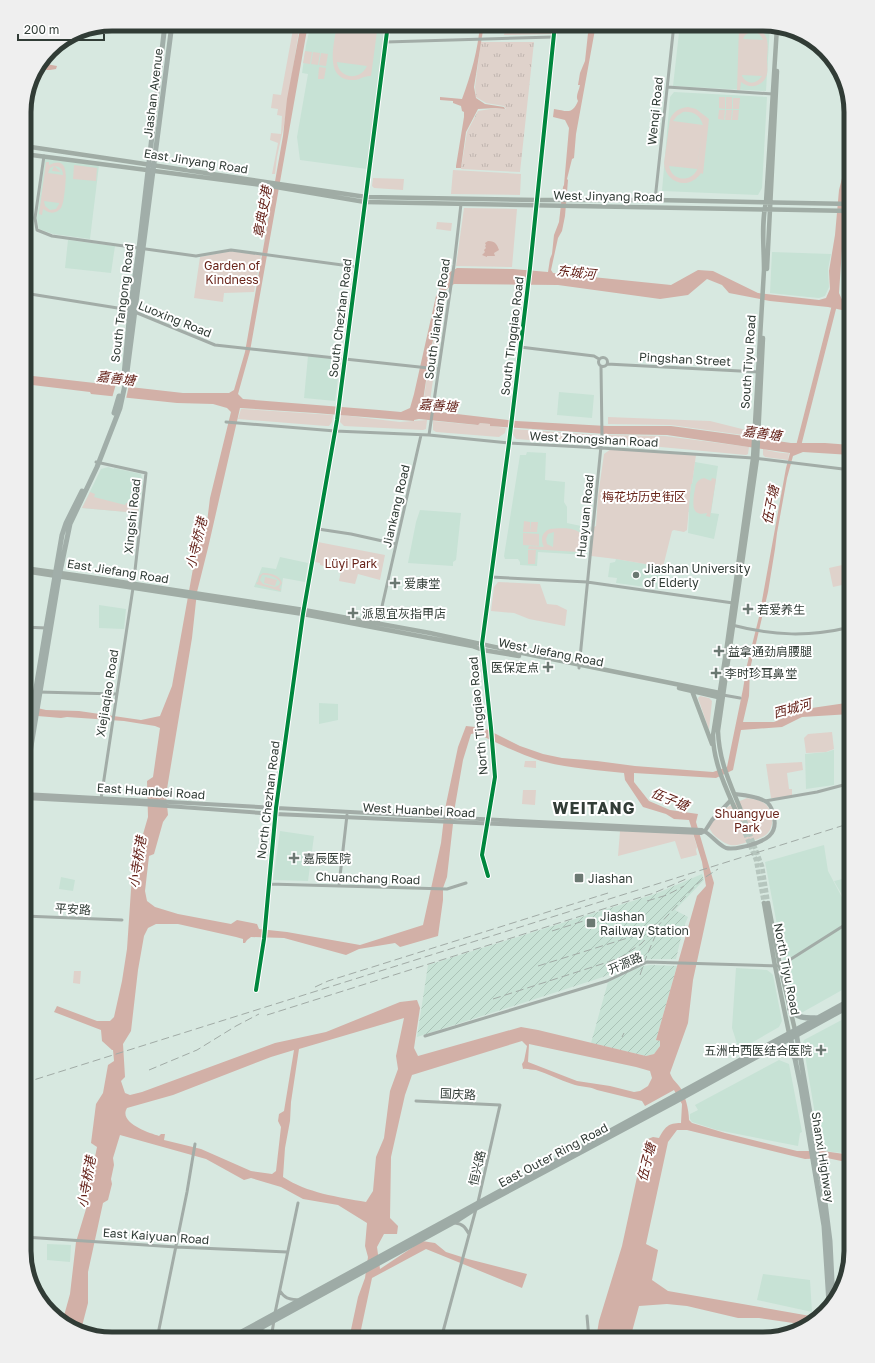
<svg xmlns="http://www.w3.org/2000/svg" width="875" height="1363" font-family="'Golos Text','Noto Sans SC',sans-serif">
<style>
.built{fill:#c7e2d5}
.industrial{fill:url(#industrial-furrows)}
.grass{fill:url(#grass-tufts)}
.green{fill:#dfd2cb;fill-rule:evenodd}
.water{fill:#d2b0a7;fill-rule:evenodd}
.pier{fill:#d7e8e0}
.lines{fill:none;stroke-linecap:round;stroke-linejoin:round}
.river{stroke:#d2b0a7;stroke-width:5}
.secondary-tunnel{stroke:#b6c6be;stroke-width:4.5;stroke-dasharray:4.5 2;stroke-linecap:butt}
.minor{stroke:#a2aca7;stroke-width:3}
.tertiary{stroke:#a2aca7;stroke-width:4}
.secondary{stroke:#a0aca5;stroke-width:4.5}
.primary{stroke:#a1aea9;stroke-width:5}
.trunk{stroke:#9eaba6;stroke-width:5.5}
.rail{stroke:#a1aba6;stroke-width:1;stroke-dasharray:8 4;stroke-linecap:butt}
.cycleway-casing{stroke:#fff;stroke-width:6}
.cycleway{stroke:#00873e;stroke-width:4}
.poi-dot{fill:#6b7872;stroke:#fff;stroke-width:1.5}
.labels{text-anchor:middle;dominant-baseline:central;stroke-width:4;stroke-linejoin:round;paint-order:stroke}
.street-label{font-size:12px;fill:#313c36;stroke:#fff}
.park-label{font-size:12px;fill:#69251b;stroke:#fff}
.poi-label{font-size:12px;fill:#313c36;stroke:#fff;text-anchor:start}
.water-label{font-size:13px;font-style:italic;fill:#5f1b12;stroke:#fff}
.district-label{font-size:16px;font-weight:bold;letter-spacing:1px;fill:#313c36;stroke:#fff}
.rim{fill:none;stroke:#313c36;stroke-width:5}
</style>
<defs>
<pattern id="industrial-furrows" width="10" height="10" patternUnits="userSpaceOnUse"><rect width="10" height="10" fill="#c7e2d5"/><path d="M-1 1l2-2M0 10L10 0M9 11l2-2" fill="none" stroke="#abc3b7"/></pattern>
<pattern id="grass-tufts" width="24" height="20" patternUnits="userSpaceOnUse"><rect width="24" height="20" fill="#dfd2cb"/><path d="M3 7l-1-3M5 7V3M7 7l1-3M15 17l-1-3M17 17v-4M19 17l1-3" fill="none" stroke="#c0b5af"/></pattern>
</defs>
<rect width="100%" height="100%" fill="#d7e8e0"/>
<path class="built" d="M311 24H386L367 169 300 160 297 137 308 74 302 73 306 45Z
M680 24 770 25 766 91 673 86Z
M674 92 767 97 762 188 758 195 662 191 670 97Z
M45 159 99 165 90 239 53 234 39 229 37 218Z
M68 240 115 246 111 273 65 268Z
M772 252 831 254 828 269 829 287 825 296 819 298 808 297 770 293Z
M308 356 335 358 340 363 335 401 304 398Z
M559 392 594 395 592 418 557 415Z
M527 452 546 453 545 480 565 482 564 502 567 507V523L581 526V531L584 534H588L586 555 538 552 537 566 520 565V562L518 559H505L504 556 520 455H526Z
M695 462 718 466 711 513 719 514 714 539 688 533 689 512H688L691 484H692Z
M108 467 114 469V468L141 474 143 482 138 513 82 508 101 469Z
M420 510 461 513 456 560 453 562V566L408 563 416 522Z
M280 557 308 563 305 582 283 578 281 592 254 587 262 567 276 569Z
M616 559 663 567 661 573 663 574 660 589 616 583 617 578 608 577 610 563 615 562Z
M99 605 126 609 124 629 99 628Z
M319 703 338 704V720L319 724Z
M833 750H834V785L806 789 805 754 827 752Z
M280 831 314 836 308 881 273 880Z
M824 845 828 871 851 914V985L803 1012 797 1013 793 1009 765 862Z
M61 877 75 880 73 891 59 889Z
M847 878 849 881H851V911L834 881Z
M736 968 767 970 771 973 773 975 782 1021 779 1027 739 1050 732 1028Z
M851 1015V1157L843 1153 832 1152 821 1150 803 1043 804 1040Z
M779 1060 789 1064 802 1132 800 1133 798 1146 717 1130 692 1122 690 1119V1114L698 1110 695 1105Z
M47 1244 71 1245 70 1262 47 1260Z
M763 1274 810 1280 812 1312 757 1300Z"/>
<path class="industrial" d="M702 874 704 880 675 910 688 917 683 929 676 959H646L603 977 417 1037 428 965 655 894Z
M650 965 677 966 656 1040 660 1041 661 1044 658 1049 654 1054 646 1056 591 1043 608 982 639 967Z"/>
<path class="grass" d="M481 42H534L520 172 461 169 467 132 478 111 496 108 506 109 504 106 486 103 476 97 475 87Z"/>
<path class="green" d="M294 24H300L284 125 277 157 275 174H272L278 143 270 140 271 133 281 134 282 116 277 115 278 109 271 108 273 94 281 95Z
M337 24H378L371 76C364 75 359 81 351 80 323 78 335 41 337 24ZM337 63V62L367 66C360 81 340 79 337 63Z
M506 24H553L552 34 504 35Z
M739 27 743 28V33C747 29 752 27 757 29 770 33 768 48 767 58 767 63 768 69 767 74 764 86 751 90 741 82L740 90H737ZM750 32C756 31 761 34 763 40L743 39 745 35ZM742 76V75L762 76C756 85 747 85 742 76Z
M305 51 312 52 310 64 303 63Z
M313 52 320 53 318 65 311 64Z
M321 53 328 54 326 66 319 65Z
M319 67 326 68 324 79H318Z
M719 97H725V109L719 108Z
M726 97H732V109H726Z
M733 98H740L739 109H733Z
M688 107 696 109 709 119 703 174 701 173C689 191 665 183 664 163L670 119C674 111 679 108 688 107ZM683 112C693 111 700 115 703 125L673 121 677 116ZM703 126 697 170C690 183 672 181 669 166L697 169Z
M719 110H725L724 120 718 119Z
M726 110H732L731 120H725Z
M733 110H739L738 120H732Z
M46 162H49V165C69 155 66 177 65 189 64 195 64 202 61 208 56 214 50 214 43 209L42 215 39 214ZM54 166 52 171 61 172 54 166C59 166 63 169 63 175L48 173 50 168ZM44 201 59 203V204L56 209 50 210 45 206Z
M74 165 97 168 96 181 73 179Z
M453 170 521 174 520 195 451 194Z
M373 178 404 179 403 190 374 188 372 186Z
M464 208 517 209 512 267 456 266Z
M437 222 452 223 451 231 436 229Z
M231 251 261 255 254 292 224 293 223 302 194 298 200 257Z
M447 290 440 335 435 338Z
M434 340H436L439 344 436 360 432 363 429 362Z
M428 370H433L434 373 429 408 423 407V405Z
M241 409H243L333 415 332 422 329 426H326L238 419Z
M341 415 400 422 427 420 426 429 423 430 344 426 340 422Z
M608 417 710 421 750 431V436L671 425 608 424Z
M433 421 476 425 480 423 490 424 491 426 506 428 505 433 499 437 436 432 433 430Z
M512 429 599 435 598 443 555 442 516 439 512 433Z
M605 435 665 436 749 447 748 454 746 455 650 446 605 445Z
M611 449 696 455 692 484H691L687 530 684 532 674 530 672 531 663 567 616 559 591 556 594 527 596 526 598 496 604 454Z
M763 449C772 451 781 454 789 453L788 460 765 457 763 455Z
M712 478 716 479 710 517 706 516 707 513C691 517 693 504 694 494 695 490 695 487 696 484 698 480 701 479 704 478L711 481Z
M90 492 95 494 94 497 125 505 126 503 139 505 138 513 82 508Z
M524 521 530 522V532H523Z
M531 522H538L537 532H530Z
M550 529C560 528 583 526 583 540 583 545 579 547 580 552L528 549 529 546 544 547C540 539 542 532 550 529ZM554 532 553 547 547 544 546 539 548 534Z
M523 533 539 534V546L523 545Z
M318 542 385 555 380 580 358 574 355 584 339 581 341 571 320 565V563L315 562Z
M528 550H536L535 564H528Z
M851 563V583L833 587 829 568Z
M263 573C270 573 280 575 282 583L279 588 281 589 280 591 256 584 257 582H258L259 576ZM262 575C268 574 277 577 280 582L279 585 275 587 263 584 260 580Z
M265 577 277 580 275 586 264 583Z
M498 582 540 584 547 604 557 605 567 610 565 626 529 619 514 613 491 611 494 587Z
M700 696 709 698 712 701 709 730 698 698Z
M832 732 834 749 826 752 806 753 804 738 808 734Z
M525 761H536V768L524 767Z
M802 762 803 770 787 773 789 789H792V795L779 798H771L766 764Z
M523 790H536L535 805 522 804Z
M747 798C752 799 760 800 764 803 774 810 775 826 767 834 762 838 756 840 750 841 736 846 731 848 719 839 714 836 711 832 709 827 720 809 728 806 747 798Z
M620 831 693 834 697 847 696 850 697 855 681 859 675 841 618 856Z
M74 971H81L80 984 73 983Z"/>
<path class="water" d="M301 24H308L250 351 238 394 243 399 379 410 401 412 410 408 414 394 436 296 446 274 457 268 513 269 548 272 550 259 552 254 554 235 559 222 563 187 564 185 569 128 565 120 553 117 554 109C567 111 572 115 578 101 575 96 579 91 580 85H578L580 73 585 61 589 24H596L576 134 574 158 572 159 567 179 568 180 565 216 562 231 558 238 551 270 553 273 671 285 698 270 713 271 758 293 819 300 826 298 830 289 829 271 835 235 839 190 851 143V199L842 249 839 293 844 304 851 305V312L828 307 770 301 729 293 722 285 707 279 688 295 660 299 558 285 454 284 446 290 431 348 422 407 423 410 516 421 607 426H671L737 435 791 443H825L851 445V455L803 452 793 456 787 478 777 533 775 549 768 592 750 669 749 696 743 722H774L805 709 846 703H851V714L802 717 782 727 741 730 733 770 716 778 634 773V782L649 801 670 810 698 814 696 822 714 883 693 980 688 1023 670 1073C672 1079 675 1081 679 1086 685 1093 689 1110 689 1120L692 1123 725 1133 797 1151H823L844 1154 851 1158V1163L827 1158 805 1159 687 1130H677L668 1142 646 1244 658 1250 652 1280 668 1291 816 1317 807 1325 759 1318H738L687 1306 667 1304 639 1306 630 1339H596L599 1321 622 1246 645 1140 653 1137 659 1138C665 1127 668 1123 681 1123L682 1104 674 1090 645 1106 642 1101 597 1090C589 1086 580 1087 572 1084 560 1080 548 1074 536 1070 531 1070 527 1068 523 1069L522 1064 524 1061 527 1046 522 1041 412 1075 405 1095 391 1157 390 1218 398 1226 397 1234H384L377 1247 380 1269 422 1241 435 1243 446 1252 468 1259 527 1274 522 1288 426 1249 372 1278 359 1339H349L358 1297 365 1278 368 1257 365 1246 367 1223 338 1205 303 1199 281 1187 251 1178 244 1180 206 1159 120 1135 113 1158 114 1165 111 1179 112 1184 108 1200 103 1203 88 1272V1303L81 1330 62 1323 70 1294 76 1242 86 1209 88 1192 97 1147 91 1143 96 1104 103 1093 108 1065 114 1061 113 1050H112L102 1041 101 1030 54 1012 57 1006 97 1021H110L114 1017 122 981 127 949 132 875 135 858 131 849 141 841 148 817 147 781 153 777 160 728 155 726 124 721 67 717 61 718 26 715 24 714V705L46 710 79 711 141 720 160 716 172 686 194 563 207 522 210 498 231 412 227 408 213 404 177 403 91 394 90 392 24 384V375L183 393H229L234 390 245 352 283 136 287 99ZM240 408 315 413 414 421V420L419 419 478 425 480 423 490 424V426L605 434 667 435 790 453 786 468 759 617 747 665 743 689 727 767 713 772 635 766 597 761 562 758 543 754 520 746 484 728 466 726 458 747 445 809 441 843 423 925 360 945 287 932 259 929 257 924 237 920 231 924 178 914 155 907 147 901 145 891 149 856 154 854 163 822 168 815 166 795 192 638 197 592 208 548ZM476 733C497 743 519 754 541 761 568 768 597 770 624 773L625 780 643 807 666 814 674 819 689 820 702 862 706 886 697 896 656 1040 660 1041V1046L654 1054 646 1056 538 1030 521 1027 418 1056 414 1048 420 1008 417 1000 400 1002 326 1032 275 1043 142 1092 130 1095 125 1093 121 1081 125 1077 123 1044 131 1031 138 970 144 936 148 928 156 924H178L236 937 243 939V943H245L247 940 251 937 284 938 346 955 359 949 395 943 400 947 438 936 443 900V888L447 877 455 806 463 760 471 734ZM404 1018 396 1056 398 1069 390 1091 384 1138 376 1157 373 1191 366 1202C338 1197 307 1193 283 1177L285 1148 290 1121 291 1102 299 1049ZM529 1044 636 1067 650 1071 652 1078 648 1086 640 1091 634 1092 610 1086 577 1081 528 1062ZM294 1050 284 1111 279 1114 278 1121 281 1127 276 1171 272 1174 251 1171 201 1149 164 1140 165 1134H161L159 1136C149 1133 118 1123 127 1108L173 1095 271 1057Z
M480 24H484L474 87 476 98 485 104 504 107 505 109 496 108 478 109 466 132 461 168H456V166L464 117V112L462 111 461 106 453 103V101L440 100V97L462 99C471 75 478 50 480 24Z
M41 63 57 66 56 69 50 70H37Z
M488 241C496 241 497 245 499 250L494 253 495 256H487V257L482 255 485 252 484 250 486 248 485 246 486 245 485 243Z"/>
<path class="pier" d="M116 384 129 385 126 399 112 398Z"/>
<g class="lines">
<path class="river" d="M798 448 835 303"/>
<path class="secondary-tunnel" d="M740 808 762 866 768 903
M735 809 756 860 764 903"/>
<path class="minor" d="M386 42 554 37
M667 87 773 94
M44 156 35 218 37 230 52 236 196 256 231 250 357 267
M655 200 674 24
M24 293 130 310 215 345 438 369
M520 347 594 356 599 359
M598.5 362a4.5 4.5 0 1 1 9 0a4.5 4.5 0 1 1-9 0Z
M607 364 759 372
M226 422 335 431 429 435 509 443 601 448 753 458 851 470
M429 435 454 265 461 204
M96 462 146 473 133 588 101 799
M318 529 351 534 396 544
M491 577 587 582 733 603
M378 624 421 435
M732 625C774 636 809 637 851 627
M24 627 46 628
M579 668 602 436 601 367
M38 692 117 694
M723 695 740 698
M765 801 817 792 851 783
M487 823 482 855 488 876
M269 884 447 889 466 883
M339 885 347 815
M24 916 122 920
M256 990 264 939 275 814
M425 1036 607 981 647 962 780 966 851 921
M416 1101 500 1105 478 1202
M455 1223C463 1224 465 1227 469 1234
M24 1237 176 1247 287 1252
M280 1291C285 1299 289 1299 298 1300
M275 1313 298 1203
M587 1316 589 1339
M258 1329 266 1332 271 1337
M157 1339 187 1192 195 1144
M271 1339 274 1320
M441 1339 476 1209"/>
<path class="tertiary" d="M24 794 460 818 702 830C711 834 717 844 726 848 733 850 741 847 747 846 765 841 780 835 773 813 772 809 769 803 765 801 756 796 744 795 735 794
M24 798 140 804 275 814 701 833 705 831 712 820 731 800
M275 814 303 614 337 420 388 24
M487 823 495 777 491 728 482 644 509 443 530 268 555 24"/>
<path class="secondary" d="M24 146 366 197 538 200H655L851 204
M24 154 270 186 365 202 851 211
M767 269 777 71
M24 568 89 577 304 610 430 633 527 654 720 693
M24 571 303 614 472 646 483 650 519 656
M679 688 718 697 721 696
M692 691 712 744
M740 808C729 781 719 760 718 731L757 459 763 338
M735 809C725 786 713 761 713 735L726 652 753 458 764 270C764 248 761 224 766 202L777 27
M764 903 775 966 789 1033
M768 903 780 966 795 1030"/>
<path class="primary" d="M124 375 130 310 139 248 165 24
M114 413 119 396
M24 760 46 628 62 535 66 523 82 491
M24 789 59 577 70 524 97 467 120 408 126 380 172 24
M796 1032 824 1194 830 1241 833 1301
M790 1035 801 1088 824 1226 829 1304"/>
<path class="trunk" d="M790 1009C797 1018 804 1018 815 1018
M765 1052C776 1052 787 1050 796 1058
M229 1339 851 1000
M240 1339 459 1219 476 1208 674 1102 851 1005"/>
<path class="rail" d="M647 901 667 895 684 886
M552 931 596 917
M538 966 634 936 648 929 656 924
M640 975 647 955 657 932
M315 987 328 981 608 893
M493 999 605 963 621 957 641 944 696 885 704 878 718 869
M267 1015 654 893 686 879
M622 1037 624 1033
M149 1070 197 1050 236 1026 259 1014
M24 1083 851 823"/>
<defs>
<path id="cycleway" d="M488 876 482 855 495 777 491 728 482 644 509 443 530 268 555 24
M256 990 264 939 276 808 303 614 337 420 388 24"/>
</defs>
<use href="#cycleway" class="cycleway-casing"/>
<use href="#cycleway" class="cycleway"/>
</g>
<g class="poi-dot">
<circle cx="636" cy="575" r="4"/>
<path d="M393 577h4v4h4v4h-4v4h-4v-4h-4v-4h4z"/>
<path d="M746 603h4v4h4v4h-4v4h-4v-4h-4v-4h4z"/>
<path d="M351 607h4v4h4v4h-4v4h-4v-4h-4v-4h4z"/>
<path d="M717 645h4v4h4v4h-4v4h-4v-4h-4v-4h4z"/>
<path d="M546 661h4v4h4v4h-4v4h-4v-4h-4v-4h4z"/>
<path d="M714 667h4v4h4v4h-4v4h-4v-4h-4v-4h4z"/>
<path d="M292 852h4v4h4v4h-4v4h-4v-4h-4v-4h4z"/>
<rect x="574" y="873" width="10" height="10" rx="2"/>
<rect x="586" y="918" width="10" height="10" rx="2"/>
<path d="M819 1044h4v4h4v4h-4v4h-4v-4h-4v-4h4z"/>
</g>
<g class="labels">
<g class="street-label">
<text transform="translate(153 93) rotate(-83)">Jiashan Avenue</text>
<text transform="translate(655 111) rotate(-84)">Wenqi Road</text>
<text transform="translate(196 161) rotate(9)">East Jinyang Road</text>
<text transform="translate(608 196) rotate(1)">West Jinyang Road</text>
<text transform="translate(122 303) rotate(-83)">South Tangong Road</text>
<text transform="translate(340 318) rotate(-83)">South Chezhan Road</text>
<text transform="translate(175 319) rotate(22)">Luoxing Road</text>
<text transform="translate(437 319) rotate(-82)">South Jiankang Road</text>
<text transform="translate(512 336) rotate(-83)">South Tingqiao Road</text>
<text transform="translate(685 359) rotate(3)">Pingshan Street</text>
<text transform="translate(748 362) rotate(-86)">South Tiyu Road</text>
<text transform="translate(594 439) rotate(3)">West Zhongshan Road</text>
<text transform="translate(396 506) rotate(-77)">Jiankang Road</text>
<text transform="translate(132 516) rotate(-84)">Xingshi Road</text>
<text transform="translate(585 516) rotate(-84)">Huayuan Road</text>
<text transform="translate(118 571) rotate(9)">East Jiefang Road</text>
<text transform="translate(551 652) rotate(11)">West Jiefang Road</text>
<text transform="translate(107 693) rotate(-81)">Xiejiaqiao Road</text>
<text transform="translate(478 716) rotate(-95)">North Tingqiao Road</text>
<text transform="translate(151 791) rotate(4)">East Huanbei Road</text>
<text transform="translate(268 800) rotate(-83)">North Chezhan Road</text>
<text transform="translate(419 810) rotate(3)">West Huanbei Road</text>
<text transform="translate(368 878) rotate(2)">Chuanchang Road</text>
<text transform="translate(73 909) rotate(3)">平安路</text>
<text transform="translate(625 963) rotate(-23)">开源路</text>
<text transform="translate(787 969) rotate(79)">North Tiyu Road</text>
<text transform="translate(458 1094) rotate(3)">国庆路</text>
<text transform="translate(553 1155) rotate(-28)">East Outer Ring Road</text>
<text transform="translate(823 1157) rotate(81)">Shanxi Highway</text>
<text transform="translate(477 1168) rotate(-77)">恒兴路</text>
<text transform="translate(156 1236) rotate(4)">East Kaiyuan Road</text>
</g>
<g class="park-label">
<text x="232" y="265">Garden of<tspan x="232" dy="14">Kindness</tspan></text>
<text x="644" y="496">梅花坊历史街区</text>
<text x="351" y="563">Lüyi Park</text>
<text x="747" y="813">Shuangyue<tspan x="747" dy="14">Park</tspan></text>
</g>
<g class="poi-label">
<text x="644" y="568">Jiashan University<tspan x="644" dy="14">of Elderly</tspan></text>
<text x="404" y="583">爱康堂</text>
<text x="757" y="609">若爱养生</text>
<text x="362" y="613">派恩宜灰指甲店</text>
<text x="728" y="651">益拿通劲肩腰腿</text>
<text x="539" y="667" text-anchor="end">医保定点</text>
<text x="725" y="673">李时珍耳鼻堂</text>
<text x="303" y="858">嘉辰医院</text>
<text x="588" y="878">Jiashan</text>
<text x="600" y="916">Jiashan<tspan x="600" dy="14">Railway Station</tspan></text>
<text x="812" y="1050" text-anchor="end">五洲中西医结合医院</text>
</g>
<g class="water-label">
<text transform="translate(262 212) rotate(-80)">章典史港</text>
<text transform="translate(576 272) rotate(6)">东城河</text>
<text transform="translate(116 378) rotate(7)">嘉善塘</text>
<text transform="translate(438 405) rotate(4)">嘉善塘</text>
<text transform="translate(762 433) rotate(8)">嘉善塘</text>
<text transform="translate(770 505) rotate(-79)">伍子塘</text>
<text transform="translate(196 543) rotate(-76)">小寺桥港</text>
<text transform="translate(792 708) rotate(-15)">西城河</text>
<text transform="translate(670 799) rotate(22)">伍子塘</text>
<text transform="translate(137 862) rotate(-81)">小寺桥港</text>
<text transform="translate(646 1162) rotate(-76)">伍子塘</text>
<text transform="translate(86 1182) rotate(-80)">小寺桥港</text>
</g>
<g class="district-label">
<text x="594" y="808">WEITANG</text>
</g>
</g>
<path d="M0 0H875V1363H0ZM112 31H763A81 81 0 0 1 844 112V1251A81 81 0 0 1 763 1332H112A81 81 0 0 1 31 1251V112A81 81 0 0 1 112 31Z" fill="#efefef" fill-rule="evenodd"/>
<path class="rim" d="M112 31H763A81 81 0 0 1 844 112V1251A81 81 0 0 1 763 1332H112A81 81 0 0 1 31 1251V112A81 81 0 0 1 112 31Z"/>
<path d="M18 34v6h86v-6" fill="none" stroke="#313c36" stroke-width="2"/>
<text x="24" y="34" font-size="12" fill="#313c36" stroke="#ffffff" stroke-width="3" paint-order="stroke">200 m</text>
</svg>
